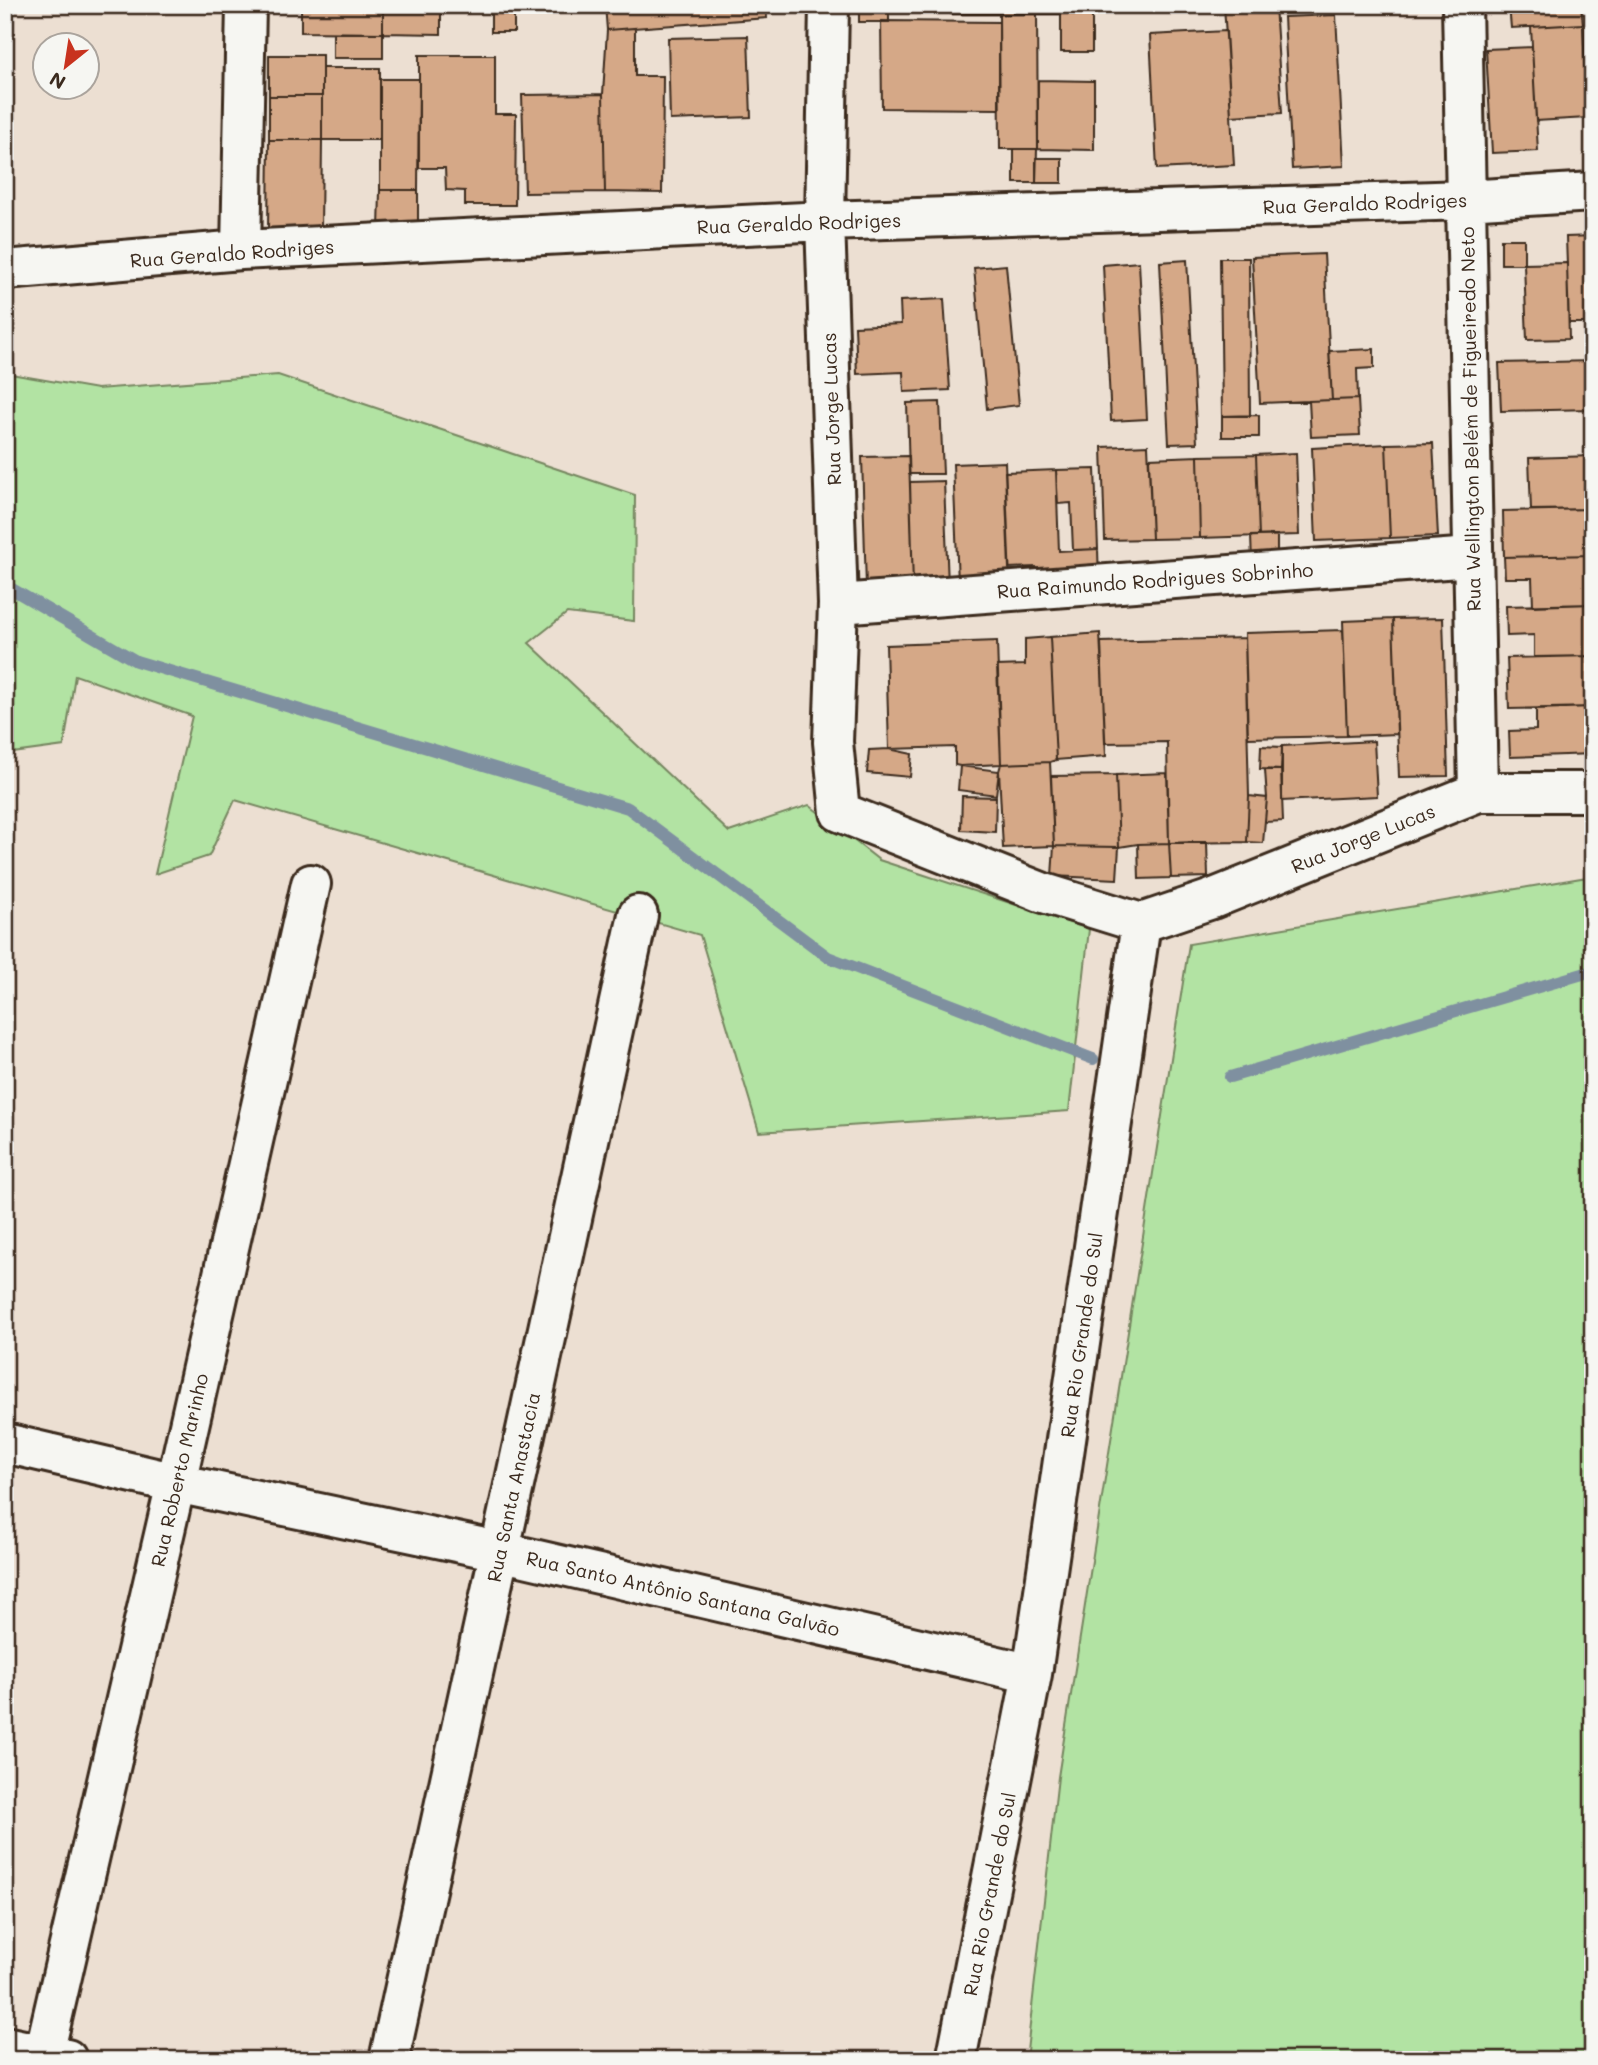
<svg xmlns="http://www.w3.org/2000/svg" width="1598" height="2065" font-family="Mali,sans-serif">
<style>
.green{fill:#b2e3a3;stroke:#768660;stroke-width:2}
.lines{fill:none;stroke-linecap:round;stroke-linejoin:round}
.stream{stroke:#7f90a0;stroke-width:12}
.building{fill:#d5a887;stroke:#3b2a1e;stroke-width:2}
.street-casing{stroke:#3b2a1e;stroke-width:44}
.street{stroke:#f6f6f2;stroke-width:38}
.labels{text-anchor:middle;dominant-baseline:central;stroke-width:5;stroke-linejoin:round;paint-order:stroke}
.street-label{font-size:19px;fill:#3b2a1e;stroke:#f6f6f2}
</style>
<rect width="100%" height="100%" fill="#ecdfd2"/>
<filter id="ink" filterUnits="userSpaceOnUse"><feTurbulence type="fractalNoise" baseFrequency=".0143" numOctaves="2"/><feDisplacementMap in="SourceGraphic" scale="14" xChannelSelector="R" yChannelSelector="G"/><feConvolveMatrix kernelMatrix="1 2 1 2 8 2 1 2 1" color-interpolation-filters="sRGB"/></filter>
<g filter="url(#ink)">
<path class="green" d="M5 373 97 389 278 375 635 495 634 621 567 613 529 643 729 832 809 805 879 860 1089 929 1069 1111 759 1132 700 935 235 800 209 856 155 874 192 716 75 675 64 746 5 754Z
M1593 876V2060H1026L1058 1777 1189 944Z"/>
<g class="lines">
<path class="stream" d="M5 585 136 661 628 808 828 957 1093 1059
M1230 1077 1593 971"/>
</g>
<path class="building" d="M301 5H383V33L301 32Z
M383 5H441V34L383 33Z
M491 5H514V32H491Z
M605 5H766L767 18 607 30Z
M859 5H889V22H859Z
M951 5H1037V14H951Z
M1037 5H1061V14H1037Z
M1092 5H1104V11H1092Z
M1224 5H1275L1282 113 1231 116Z
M1509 5H1581L1583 24 1511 28Z
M1061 11H1092V52H1061Z
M999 14H1037L1038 149H1000Z
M1336 15 1344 166 1292 169 1284 17Z
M881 21 999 22V109L882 108Z
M1583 24 1587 118 1536 121 1531 27Z
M1583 24H1593V148H1589Z
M635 28V76H663L662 193 605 192 603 94 607 30Z
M1226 31 1234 165 1157 169 1150 35Z
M333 33H383V58H333Z
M748 36 751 117 670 120 668 38Z
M1532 47 1538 151 1492 153 1486 49Z
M269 55H322V96H269Z
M419 55H495V114H516L515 205H465V191L446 190 445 168H419Z
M322 68H380V140H322Z
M380 79H419L418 190H380Z
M1038 80 1094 81V150L1038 149Z
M603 94 605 192 525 193 522 95Z
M269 96H322V140H269Z
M269 140H322L321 230 268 231Z
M1014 149H1037L1036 183H1014Z
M1036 158H1062V183H1036Z
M380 190H418V231H379Z
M1593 236V323H1569L1566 237Z
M1501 239H1524V264H1501Z
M1324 254 1332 400 1260 403 1252 257Z
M1220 258H1249L1250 416H1222Z
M1187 260 1197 443 1169 444 1160 262Z
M1139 262 1147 419 1111 421 1103 265Z
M1567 263 1569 339 1527 340 1524 264Z
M1006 265 1019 405 987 409 974 268Z
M944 299 950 390 904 392 903 372 857 374 855 326 901 324 900 301Z
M1374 349V368L1357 369 1358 399 1332 400 1329 351Z
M1593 361V409L1501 411 1499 363Z
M1358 399 1360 435 1311 437 1309 401Z
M940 402 943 474H909L907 403Z
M1259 415V437H1222V416Z
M1433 443 1438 536 1390 538 1386 444Z
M1386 444 1390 538 1316 541 1312 448Z
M1148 445 1152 539 1105 540 1102 447Z
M1296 453 1299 535 1259 536 1256 455Z
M1256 455 1259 536 1200 538 1198 456Z
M909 456 913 586 866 587 862 457Z
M1198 456 1200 538 1152 539 1149 458Z
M1593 456V509L1531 510 1529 458Z
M1005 462 1010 580 958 582 953 464Z
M1095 469 1098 549 1073 550 1071 503 1058 504 1056 470Z
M1056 470 1059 551 1098 549 1099 582 1037 584 1036 567 1009 568 1005 472Z
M944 481 948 586H913L910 482Z
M1593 509V555L1504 557 1503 511Z
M1277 535V561L1252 562 1251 536Z
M1593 555V604L1533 606 1532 578H1505L1504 557Z
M1593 604V656L1534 657V635L1507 636 1506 606Z
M1443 618 1448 776 1399 777 1393 619Z
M1393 619 1397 734 1347 736 1343 621Z
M1343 630 1347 736 1248 738 1245 633Z
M1100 633 1106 756 1056 760 1050 637Z
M1050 637 1056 760 1050 762 1001 764 997 666 1025 665V639Z
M1245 638 1249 796 1247 842 1169 843 1167 742 1105 743 1101 642Z
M997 641 1001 764 960 766 955 765V747L889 749 886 645Z
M1593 656V707L1509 709 1507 658Z
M1593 707V754L1510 757 1509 731 1536 730V709Z
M1374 741 1377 796 1282 801V746Z
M1261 746 1282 747 1281 770 1260 769Z
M889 749 912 754 910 777 867 773 869 750Z
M1050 762 1054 846 1003 848 999 771 1001 764Z
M960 766 999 771 996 795 958 790Z
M1265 770H1281L1283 821 1265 822 1267 798Z
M1167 773 1169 843 1138 844 1119 847 1116 775Z
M1116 775 1119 847 1054 846 1051 776Z
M962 796 996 797 995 832 961 830Z
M1249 796 1267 798 1263 843 1247 842Z
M1207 842 1208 877 1171 878 1169 843Z
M1169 843 1171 878 1139 879 1138 844Z
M1054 846 1119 847 1117 879 1052 876Z"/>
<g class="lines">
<defs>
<path id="street" d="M829 5 825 221 838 604 833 742 840 812 1041 892 1141 923
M1462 5 1478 792
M241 250 246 5
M5 270 241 250 825 221 1465 200 1593 192
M838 604 1472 557
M1141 923 1212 899 1478 792H1593
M5 1443 176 1483 499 1551 1032 1674
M5 2046 67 2059
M44 2054 176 1483 311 884
M389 2060 638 915
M956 2060 1032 1674 1141 923"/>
</defs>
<use href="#street" class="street-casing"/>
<use href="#street" class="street"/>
</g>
</g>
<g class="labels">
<g class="street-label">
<text transform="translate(1365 203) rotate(-2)">Rua Geraldo Rodriges</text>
<text transform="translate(799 223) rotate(-2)">Rua Geraldo Rodriges</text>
<text transform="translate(232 253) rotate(-4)">Rua Geraldo Rodriges</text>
<text transform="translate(831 409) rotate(-92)">Rua Jorge Lucas</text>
<text transform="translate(1470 419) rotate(-91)">Rua Wellington Belém de Figueiredo Neto</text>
<text transform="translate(1155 580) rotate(-4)">Rua Raimundo Rodrigues Sobrinho</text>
<text transform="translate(1363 838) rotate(-22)">Rua Jorge Lucas</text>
<text transform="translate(1081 1335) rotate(-82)">Rua Rio Grande do Sul</text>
<text transform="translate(179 1470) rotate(-77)">Rua Roberto Marinho</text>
<text transform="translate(513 1487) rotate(-78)">Rua Santa Anastacia</text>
<text transform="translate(683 1593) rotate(13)">Rua Santo Antônio Santana Galvão</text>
<text transform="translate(989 1894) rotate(-79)">Rua Rio Grande do Sul</text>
</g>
</g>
<rect width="1598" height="2065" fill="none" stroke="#f6f6f2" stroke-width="28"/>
<rect x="14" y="14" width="1570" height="2037" fill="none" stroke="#3b2a1e" stroke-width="2.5" filter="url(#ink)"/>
<g transform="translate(66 66) rotate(210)"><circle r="33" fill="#f6f6f2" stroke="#aba49d" stroke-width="2"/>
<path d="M0-5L12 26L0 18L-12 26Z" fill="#c8321e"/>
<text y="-10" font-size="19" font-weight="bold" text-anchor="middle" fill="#3b2a1e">N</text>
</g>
</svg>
